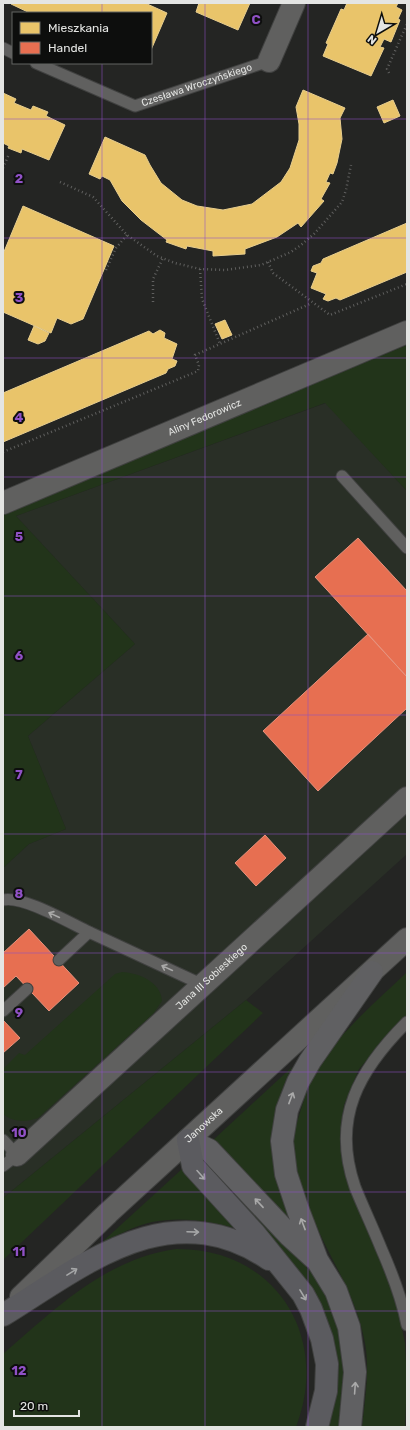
<svg xmlns="http://www.w3.org/2000/svg" width="410" height="1430" font-family="Rubik,sans-serif">
<style>
.built{fill:#292f26}
.green{fill:#22341a}
.homes{fill:#e9c46a;stroke:#e8ce8e}
.shops{fill:#e76f51;stroke:#e6927d}
.lines{fill:none;stroke-linecap:round;stroke-linejoin:round}
.lane-casing{stroke:#404140;stroke-width:13}
.street-casing{stroke:#404140;stroke-width:24}
.secondary-casing{stroke:#404140;stroke-width:24}
.primary-casing{stroke:#404140;stroke-width:24}
.highway-casing{stroke:#404140;stroke-width:24}
.path{stroke:#60605f;stroke-width:2.5;stroke-dasharray:1 3;stroke-linecap:butt}
.lane{stroke:#60605f;stroke-width:11}
.street{stroke:#60605f;stroke-width:22}
.secondary{stroke:#60605f;stroke-width:22}
.primary{stroke:#606062;stroke-width:22}
.highway{stroke:#5b5b5f;stroke-width:22}
.oneway{stroke:#a9a9a8}
.oneway2{stroke:#a9a9a9}
.oneway3{stroke:#a6a7a8}
.grid{fill:none;stroke:#9051c6;stroke-width:1;stroke-opacity:0.55}
.labels{text-anchor:middle;dominant-baseline:central;stroke-width:4;stroke-linejoin:round;paint-order:stroke}
.street-label{font-size:10px;fill:#e4e5e3;stroke:#0d0e0d}
.grid-label{font-size:13px;text-anchor:middle;font-weight:bold;fill:#9051c6;stroke:#0d0e0d;stroke-width:4;stroke-linejoin:round;paint-order:stroke}
</style>
<rect width="100%" height="100%" fill="#242523"/>
<path class="built" d="M326 403 407 491V854L246 1000 3 1198V868L29 844 66 829 28 736 135 644 16 516Z"/>
<path class="green" d="M407 345V491L325 403 16 516 135 644 28 736 66 829 29 844 3 868V513Z
M122 972C139 973 161 982 162 1001L153 1014 38 1118C25 1122 15 1123 3 1114V1069L19 1053 25 1055 115 974Z
M407 972V1015L359 1069 344 1105 341 1124 340 1147 346 1176 385 1269 400 1319 405 1343 407 1381 405 1427H362C365 1400 370 1370 365 1343 353 1273 291 1211 294 1138 295 1127 299 1116 302 1106 306 1093 311 1078 318 1067 342 1030 376 1002 407 972Z
M246 1000 263 1013 3 1260V1198Z
M292 1067C262 1129 269 1163 292 1225L212 1141Z
M207 1158 323 1285 336 1322 343 1347 345 1375 339 1427H327L336 1391 337 1357 329 1325 318 1299 303 1276 202 1163Z
M182 1169 241 1230C213 1221 181 1216 152 1222 134 1226 116 1236 100 1244Z
M176 1249C275 1248 331 1336 296 1427H3V1354C55 1309 105 1259 176 1249Z"/>
<path class="homes" d="M11 3H145L167 13 151 50V13H30L11 4Z
M199 3H250L238 30 196 12Z
M347 3H398L396 7 402 10 398 19 400 20 391 42 384 39 380 47 384 48 371 76 323 56 328 44 326 43 341 9 344 10Z
M303 90 345 108 340 118 342 139 337 163 333 174 330 173 326 182 330 183 321 199 324 201 301 227 298 223 277 237 245 249V254L213 256V251L187 246 186 249 166 242 167 240 141 220 122 201 110 180 102 176 100 179 89 174 105 137 145 155 150 165 161 183 182 200 197 206 223 210 252 204 281 182 290 168 299 140V124L296 107Z
M3 93 16 99 14 103 31 110 33 106 48 112 46 116 65 125 49 160 22 149 21 153 8 148 9 146 3 143Z
M393 100 400 116 384 123 377 107Z
M23 206 114 246 83 319 71 324 57 318 51 333 3 312V254Z
M407 223V272L340 300 336 298 328 301 323 299 326 294 311 288 317 273 311 271 313 266 321 263 323 259Z
M225 320 232 335 222 339 215 324Z
M34 326 49 333 45 341 38 344 28 340Z
M160 330 165 333 164 338 177 344 172 359 177 361 175 366 168 369 166 373 3 442V393L149 331 153 334Z"/>
<path class="shops" d="M358 538 407 591V677L315 577Z
M368 634 407 677V708L318 791 263 731Z
M265 835 286 858 256 886 235 863Z
M29 929 79 983 49 1011 16 976 3 988V953Z
M3 1020 20 1038 3 1053Z"/>
<g class="lines">
<defs>
<g id="lane">
<path d="M3 48 13 53"/>
<path id="s1" d="M36 63 135 106 269 61"/>
<path d="M342 476 407 548"/>
<path d="M3 900C22 895 70 923 89 932"/>
<path d="M59 960 89 932 203 985"/>
<path d="M3 1011 27 989"/>
<path d="M407 1022C359 1070 331 1118 355 1187 363 1207 373 1228 381 1248 392 1273 402 1299 407 1325"/>
<path d="M3 1140 17 1155 3 1166"/>
</g>
<g id="street">
<path d="M269 61 294 3"/>
<path id="s2" d="M3 503 407 332"/>
<path id="s3" d="M17 1155 407 798"/>
</g>
<g id="secondary">
<path id="s4" d="M21 1297 108 1213 407 939"/>
</g>
<path id="primary" d="M188 1140 209 1150 290 1236 314 1258
M350 1427 355 1372 349 1327 336 1291 317 1260 298 1210 286 1174 282 1141 287 1110 298 1082 310 1061 372 972"/>
<path id="highway" d="M188 1140 193 1166 254 1233 303 1294 311 1309 322 1339 327 1364 326 1391 317 1427
M3 1315C87 1263 170 1193 269 1259"/>
</defs>
<use href="#lane" class="lane-casing"/>
<use href="#street" class="street-casing"/>
<use href="#secondary" class="secondary-casing"/>
<use href="#primary" class="primary-casing"/>
<use href="#highway" class="highway-casing"/>
<path class="path" d="M389 73 387 69 407 24
M3 168 9 154
M60 182 93 197 127 235 157 256 175 263 200 269 225 270 261 265 291 252 301 245 314 234 342 202 346 190 351 165
M268 262 273 273 330 315 407 284
M200 269 202 299 220 344
M106 270 116 248 127 235
M153 302V279L163 258
M3 452 198 371 199 365 195 355 312 303"/>
<use href="#lane" class="lane"/>
<use href="#street" class="street"/>
<use href="#secondary" class="secondary"/>
<use href="#primary" class="primary"/>
<use href="#highway" class="highway"/>
</g>
<defs><path id="oneway-shaft" d="M-6 0H5M1.5-3L5.5 0L1.5 3" fill="none" stroke-width="1.6" stroke-linecap="round" stroke-linejoin="round"/></defs>
<g class="oneway">
<use href="#oneway-shaft" transform="translate(54 915) rotate(-155)"/>
<use href="#oneway-shaft" transform="translate(167 968) rotate(-155)"/>
</g>
<g class="oneway2">
<use href="#oneway-shaft" transform="translate(291 1098) rotate(-69)"/>
<use href="#oneway-shaft" transform="translate(259 1203) rotate(-133)"/>
<use href="#oneway-shaft" transform="translate(303 1224) rotate(-111)"/>
<use href="#oneway-shaft" transform="translate(355 1388) rotate(-86)"/>
</g>
<g class="oneway3">
<use href="#oneway-shaft" transform="translate(201 1175) rotate(48)"/>
<use href="#oneway-shaft" transform="translate(193 1232) rotate(2)"/>
<use href="#oneway-shaft" transform="translate(72 1272) rotate(-32)"/>
<use href="#oneway-shaft" transform="translate(303 1295) rotate(59)"/>
</g>
<path class="grid" d="M102 3V13M205 3V1427M308 3V1427M102 63V1427M3 119H407M3 238H407M3 358H407M3 477H407M3 596H407M3 715H407M3 834H407M3 953H407M3 1072H407M3 1192H407M3 1311H407"/>
<g class="labels">
<g class="street-label">
<text stroke="none"><textPath href="#s1" startOffset="173">Czesława Wroczyńskiego</textPath></text>
<text stroke="none"><textPath href="#s2" startOffset="219">Aliny Fedorowicz</textPath></text>
<text stroke="none"><textPath href="#s3" startOffset="264">Jana III Sobieskiego</textPath></text>
<text stroke="none"><textPath href="#s4" startOffset="251">Janowska</textPath></text>
</g>
</g>
<g class="grid-label">
<text x="256" y="24">C</text>
<text x="19" y="183">2</text>
<text x="19" y="302">3</text>
<text x="19" y="422">4</text>
<text x="19" y="541">5</text>
<text x="19" y="660">6</text>
<text x="19" y="779">7</text>
<text x="19" y="898">8</text>
<text x="19" y="1017">9</text>
<text x="19" y="1137">10</text>
<text x="19" y="1256">11</text>
<text x="19" y="1375">12</text>
</g>
<rect width="410" height="1430" fill="none" stroke="#e4e5e3" stroke-width="8"/>
<rect x="12" y="12" width="140" height="52" fill="#0d0e0d" stroke="#636463"/>
<rect x="20" y="22" width="20" height="12" fill="#e9c46a" stroke="#636463"/>
<text x="48" y="32" font-size="12" fill="#e4e5e3">Mieszkania</text>
<rect x="20" y="42" width="20" height="12" fill="#e76f51" stroke="#636463"/>
<text x="48" y="52" font-size="12" fill="#e4e5e3">Handel</text>
<g transform="translate(378 32) rotate(218)" stroke="#0d0e0d" stroke-width="3" paint-order="stroke">
<path d="M0-3L7 15L0 10L-7 15Z" fill="#e4e5e3"/>
<text y="-6" font-size="11" font-weight="bold" text-anchor="middle" fill="#e4e5e3">N</text>
</g>
<path d="M14 1410v6h65v-6" fill="none" stroke="#e4e5e3" stroke-width="2"/>
<text x="20" y="1410" font-size="12" fill="#e4e5e3" stroke="#0d0e0d" stroke-width="3" paint-order="stroke">20 m</text>
</svg>
